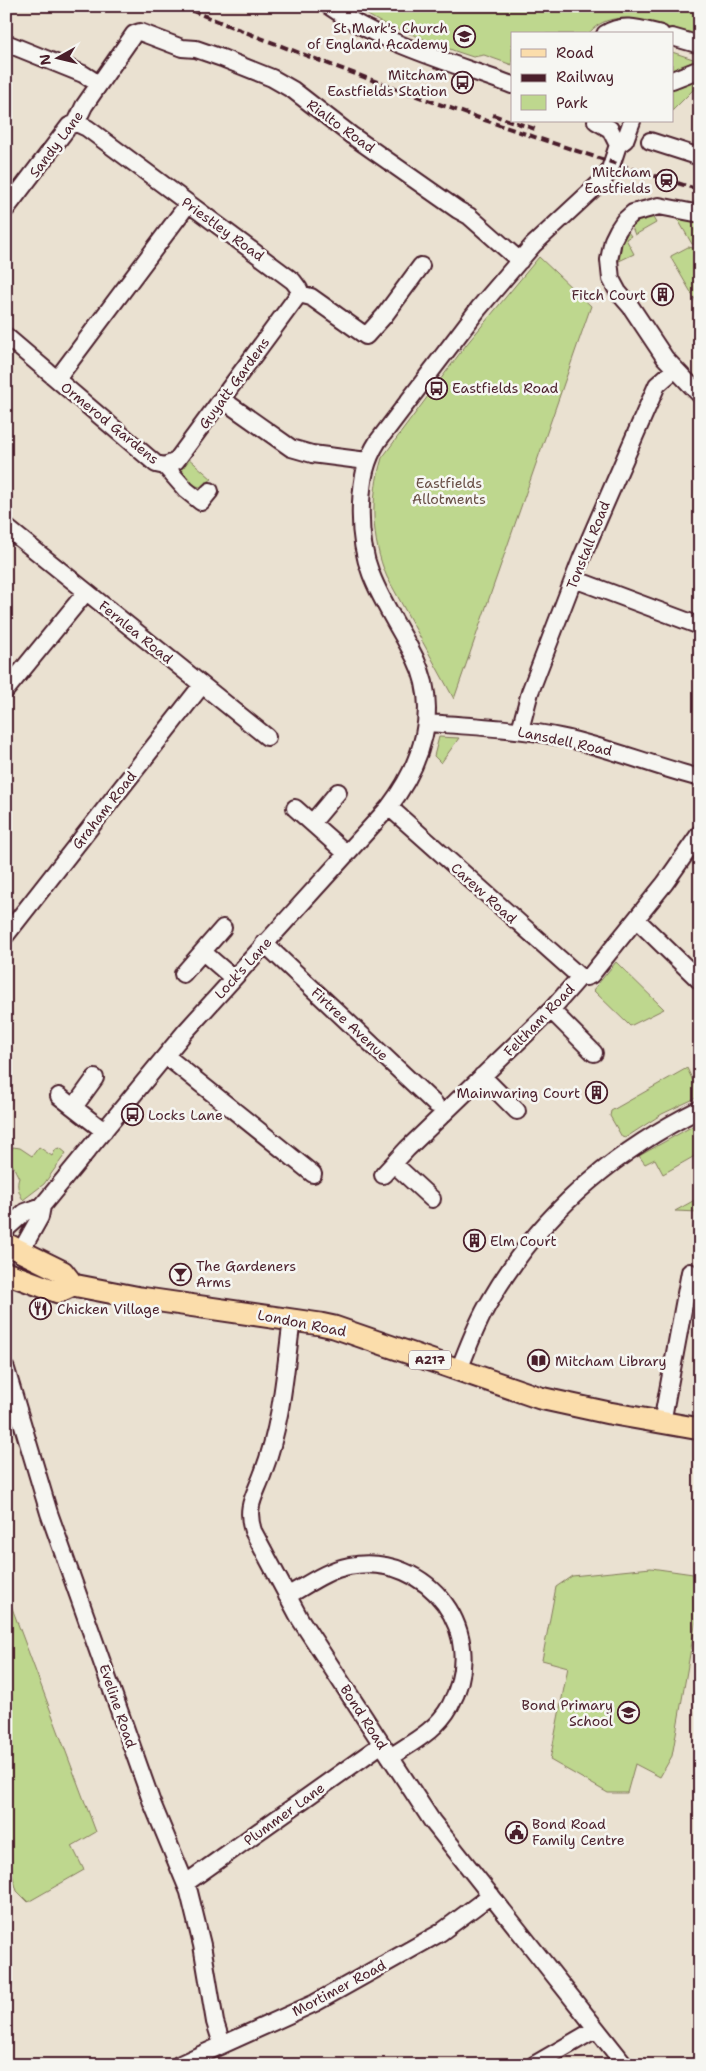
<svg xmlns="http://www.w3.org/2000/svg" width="706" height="2071" font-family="'Shantell Sans',sans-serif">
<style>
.green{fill:#bed78e;stroke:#847b5c}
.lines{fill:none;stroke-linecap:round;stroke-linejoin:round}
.minor-casing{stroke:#4a1f2b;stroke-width:20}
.major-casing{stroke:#4a1f2b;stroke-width:25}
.minor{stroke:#f6f6f2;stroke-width:16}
.major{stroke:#fbddab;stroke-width:21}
.rail{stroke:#4a1f2b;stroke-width:4;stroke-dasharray:8 4;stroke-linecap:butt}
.labels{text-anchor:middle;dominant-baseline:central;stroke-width:5;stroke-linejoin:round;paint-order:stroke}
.shield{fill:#f6f6f2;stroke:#7e6067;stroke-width:1}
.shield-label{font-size:12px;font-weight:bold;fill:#4a1f2b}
.poi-label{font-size:14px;fill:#4a1f2b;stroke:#f6f6f2;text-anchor:start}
.street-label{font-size:14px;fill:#4a1f2b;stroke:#f6f6f2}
.park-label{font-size:14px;fill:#674d44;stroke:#f6f6f2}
</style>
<rect width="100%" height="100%" fill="#eae1d1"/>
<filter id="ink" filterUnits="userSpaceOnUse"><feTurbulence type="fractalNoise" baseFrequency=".02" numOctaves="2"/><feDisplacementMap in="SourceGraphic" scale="10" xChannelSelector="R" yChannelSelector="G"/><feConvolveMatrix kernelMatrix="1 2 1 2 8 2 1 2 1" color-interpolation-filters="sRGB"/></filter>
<g filter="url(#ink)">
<path class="green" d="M352 6H700V41C664 30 617 0 588 34H512V65L484 55 473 57 455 51 380 22Z
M672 52 699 61 672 73Z
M700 78V83L672 111V89Z
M651 214 656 223 635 235 632 227 641 218Z
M678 217 700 224V245L692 244 677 218Z
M628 232 631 236 626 239 634 254 619 261 622 243Z
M688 247 700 249V308L671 258V256Z
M539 257 591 306 454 699 387 577C371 540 370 497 382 458L466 345Z
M187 457 212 479 200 487 189 484 180 473 181 465Z
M439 737 459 738 441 763 434 756Z
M616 962 664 1009 630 1026 593 990Z
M687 1068 700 1096 662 1114 625 1138 622 1137 610 1116 611 1111Z
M700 1122V1153L663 1174 655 1159 645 1164 639 1156Z
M13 1147 20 1148 32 1156 39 1147 52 1156 56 1149 60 1148 66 1153 44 1184 23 1200C19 1192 16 1186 19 1178L8 1156Z
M700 1197V1212L675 1211Z
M651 1568 700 1575V1597L674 1745 672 1756 660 1777 635 1764 627 1793H608L550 1760 568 1667 542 1660 556 1587 572 1576Z
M6 1592 96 1832 72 1846 84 1870 28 1902 17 1891 6 1854Z"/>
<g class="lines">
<defs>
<path id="minor" d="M329 6C384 45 450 62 512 85
M605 34C623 22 641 29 661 34
M672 37 700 45
M6 43 83 74 91 79
M672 80 700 69
M76 123 87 128 293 281 299 289V294L311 297 366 336 384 316 421 266
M650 141 700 157
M618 145 625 140 632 121
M6 209 69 126 76 123 84 106 134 34 140 32 182 48 196 49 222 58 272 78 293 90 351 135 458 210 469 216 520 261
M700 214 659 206 633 213 624 221 618 230 613 240 609 260 611 279 618 292 631 307 665 358 700 395
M6 336 156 464 165 466 186 490 201 502 210 491
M57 379 188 204
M223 400 291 448 312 454 367 461
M165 466 176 461 299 294
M6 527 267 737
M574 579 700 626
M6 690 86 592
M427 723C471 726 516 728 560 737 608 747 653 766 700 778
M520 730 530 692 582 557 657 385 674 370
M389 807 580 977
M295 808 347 854
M312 823 338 792
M636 919 700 981
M6 935 202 685
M264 943 435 1104
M203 952 233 978
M183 974 223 928
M551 1010 594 1053
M166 1056 313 1174
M482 1076 517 1111
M59 1096 104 1131
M74 1107 95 1078
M394 1164 432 1199
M383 1175 407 1149 551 1010 580 977H586L591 975 665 883 700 833
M6 1229 25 1212 42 1206
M21 1251 40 1217 42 1206 185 1032 389 807C421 765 441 710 415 658 401 630 382 603 371 574 362 551 360 527 361 503 362 480 365 461 378 441L479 308 533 245 604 179 610 169 618 145 610 129 596 121
M292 1319C285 1371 282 1423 263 1473 255 1496 245 1506 253 1531L300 1619 432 1821 625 2065
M6 1369 49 1513 152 1803 189 1892 202 1945 215 2022 222 2044
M459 1370C468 1347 477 1322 490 1301 539 1215 612 1153 700 1109
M662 1423 690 1272
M287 1596C307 1585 327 1570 349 1566 429 1552 490 1633 450 1706 437 1730 413 1742 390 1757
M186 1883 382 1744
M178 2065 315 2003 440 1933 491 1895
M534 2065 596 2029"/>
<path id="major" d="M6 1244 63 1272 73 1285
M6 1273 58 1292 73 1285 140 1298 320 1324 334 1327 540 1398 609 1413 700 1429"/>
</defs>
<use href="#minor" class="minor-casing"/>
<use href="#major" class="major-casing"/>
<use href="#minor" class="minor"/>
<use href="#major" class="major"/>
<path class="rail" d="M180 6C350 75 524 136 700 190
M493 115 538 130"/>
</g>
</g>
<defs>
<symbol id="school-ring" viewBox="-11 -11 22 22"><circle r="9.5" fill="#f6f6f2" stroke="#4a1f2b" stroke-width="1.5"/><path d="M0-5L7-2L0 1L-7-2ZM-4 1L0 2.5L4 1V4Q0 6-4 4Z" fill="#4a1f2b"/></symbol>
<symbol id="bus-ring" viewBox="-11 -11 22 22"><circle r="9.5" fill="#f6f6f2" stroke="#4a1f2b" stroke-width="1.5"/><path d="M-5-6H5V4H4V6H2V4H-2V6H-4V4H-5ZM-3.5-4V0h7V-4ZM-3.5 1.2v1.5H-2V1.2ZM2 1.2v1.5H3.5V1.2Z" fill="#4a1f2b"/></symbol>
<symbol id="station-ring" viewBox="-11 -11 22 22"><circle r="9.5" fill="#f6f6f2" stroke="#4a1f2b" stroke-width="1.5"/><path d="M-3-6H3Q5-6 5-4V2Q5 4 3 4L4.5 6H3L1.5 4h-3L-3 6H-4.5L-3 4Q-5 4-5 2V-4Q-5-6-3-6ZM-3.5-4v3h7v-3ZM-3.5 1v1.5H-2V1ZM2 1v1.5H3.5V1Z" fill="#4a1f2b"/></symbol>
<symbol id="building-ring" viewBox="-11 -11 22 22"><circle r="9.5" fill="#f6f6f2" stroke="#4a1f2b" stroke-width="1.5"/><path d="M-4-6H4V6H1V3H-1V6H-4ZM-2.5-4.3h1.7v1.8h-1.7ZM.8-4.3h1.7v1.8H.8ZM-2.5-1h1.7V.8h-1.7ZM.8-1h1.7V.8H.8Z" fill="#4a1f2b"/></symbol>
<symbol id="bar-ring" viewBox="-11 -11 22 22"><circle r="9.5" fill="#f6f6f2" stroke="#4a1f2b" stroke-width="1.5"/><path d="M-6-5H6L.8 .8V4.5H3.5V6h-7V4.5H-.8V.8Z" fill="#4a1f2b"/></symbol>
<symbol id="restaurant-ring" viewBox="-11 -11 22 22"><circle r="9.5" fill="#f6f6f2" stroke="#4a1f2b" stroke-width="1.5"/><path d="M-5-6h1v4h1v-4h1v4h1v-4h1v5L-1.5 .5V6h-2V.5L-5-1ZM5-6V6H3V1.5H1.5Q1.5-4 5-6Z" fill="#4a1f2b"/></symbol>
<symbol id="library-ring" viewBox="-11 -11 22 22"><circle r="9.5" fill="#f6f6f2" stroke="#4a1f2b" stroke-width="1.5"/><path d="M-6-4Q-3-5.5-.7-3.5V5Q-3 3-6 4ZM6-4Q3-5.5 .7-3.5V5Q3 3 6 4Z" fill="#4a1f2b"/></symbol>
<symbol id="civic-ring" viewBox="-11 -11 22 22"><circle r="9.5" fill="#f6f6f2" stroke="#4a1f2b" stroke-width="1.5"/><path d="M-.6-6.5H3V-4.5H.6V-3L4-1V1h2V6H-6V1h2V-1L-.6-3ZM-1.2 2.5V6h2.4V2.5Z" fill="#4a1f2b"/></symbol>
</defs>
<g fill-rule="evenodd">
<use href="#school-ring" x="452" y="24" width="25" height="25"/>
<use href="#bus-ring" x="450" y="70" width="25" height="25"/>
<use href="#station-ring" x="654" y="168" width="25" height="25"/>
<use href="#building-ring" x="650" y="282" width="25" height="25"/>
<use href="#bus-ring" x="424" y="376" width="25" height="25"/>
<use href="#building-ring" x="584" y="1080" width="25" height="25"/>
<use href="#bus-ring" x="120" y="1102" width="25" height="25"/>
<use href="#building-ring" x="462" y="1228" width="25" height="25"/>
<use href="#bar-ring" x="168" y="1262" width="25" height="25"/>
<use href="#restaurant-ring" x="28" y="1296" width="25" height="25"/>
<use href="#library-ring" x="526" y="1348" width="25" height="25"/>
<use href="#school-ring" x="616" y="1700" width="25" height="25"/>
<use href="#civic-ring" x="504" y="1820" width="25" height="25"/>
</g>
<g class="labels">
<rect class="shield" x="409" y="1350.5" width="42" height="19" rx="4"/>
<g class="shield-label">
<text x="430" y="1360">A217</text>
</g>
<g class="poi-label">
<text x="448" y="28" text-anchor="end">St Mark's Church<tspan x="448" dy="16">of England Academy</tspan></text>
<text x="447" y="75" text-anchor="end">Mitcham<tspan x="447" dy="16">Eastfields Station</tspan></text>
<text x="651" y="172" text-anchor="end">Mitcham<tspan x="651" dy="16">Eastfields</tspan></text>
<text x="646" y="295" text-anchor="end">Fitch Court</text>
<text x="452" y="388">Eastfields Road</text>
<text x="580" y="1093" text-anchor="end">Mainwaring Court</text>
<text x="148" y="1115">Locks Lane</text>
<text x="490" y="1241">Elm Court</text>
<text x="196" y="1266">The Gardeners<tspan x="196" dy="16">Arms</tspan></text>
<text x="57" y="1309">Chicken Village</text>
<text x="555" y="1361">Mitcham Library</text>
<text x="613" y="1705" text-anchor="end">Bond Primary<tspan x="613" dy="16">School</tspan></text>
<text x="532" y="1824">Bond Road<tspan x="532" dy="16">Family Centre</tspan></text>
</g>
<g class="street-label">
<text transform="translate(341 126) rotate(36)">Rialto Road</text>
<text transform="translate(56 144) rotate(-53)">Sandy Lane</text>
<text transform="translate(223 229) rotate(36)">Priestley Road</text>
<text transform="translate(234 383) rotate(-54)">Guyatt Gardens</text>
<text transform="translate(110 423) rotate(39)">Ormerod Gardens</text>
<text transform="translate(588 545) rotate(-68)">Tonstall Road</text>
<text transform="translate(136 632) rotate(39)">Fernlea Road</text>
<text transform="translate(565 741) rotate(12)">Lansdell Road</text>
<text transform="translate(104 810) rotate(-52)">Graham Road</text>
<text transform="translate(484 893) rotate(42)">Carew Road</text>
<text transform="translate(243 968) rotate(-48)">Lock's Lane</text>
<text transform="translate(539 1020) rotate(-46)">Feltham Road</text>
<text transform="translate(350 1024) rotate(43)">Firtree Avenue</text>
<text transform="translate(302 1323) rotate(11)">London Road</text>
<text transform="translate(118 1706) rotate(71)">Eveline Road</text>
<text transform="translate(364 1717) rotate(57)">Bond Road</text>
<text transform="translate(284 1814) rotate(-36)">Plummer Lane</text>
<text transform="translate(339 1988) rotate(-28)">Mortimer Road</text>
</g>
<g class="park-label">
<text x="449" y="483">Eastfields<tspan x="449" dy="16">Allotments</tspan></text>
</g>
</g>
<rect width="706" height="2071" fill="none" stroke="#f6f6f2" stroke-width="25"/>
<rect x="12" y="12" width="681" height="2046" fill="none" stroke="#4a1f2b" stroke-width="2" filter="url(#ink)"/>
<rect x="511" y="32" width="162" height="90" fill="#f6f6f2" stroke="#b1a0a2"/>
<rect x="521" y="49" width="25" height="8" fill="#fbddab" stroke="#b1a0a2"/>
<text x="556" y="58" font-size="15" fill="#4a1f2b">Road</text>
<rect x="521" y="74" width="25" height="8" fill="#4a1f2b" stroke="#b1a0a2"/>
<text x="556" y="82" font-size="15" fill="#4a1f2b">Railway</text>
<rect x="521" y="95" width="25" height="15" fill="#bed78e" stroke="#b1a0a2"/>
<text x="556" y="108" font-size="15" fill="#4a1f2b">Park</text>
<g transform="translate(58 58) rotate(262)" stroke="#f6f6f2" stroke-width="4" paint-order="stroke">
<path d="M0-4L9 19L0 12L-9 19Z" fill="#4a1f2b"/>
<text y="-8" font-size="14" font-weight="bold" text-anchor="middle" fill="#4a1f2b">N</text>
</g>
</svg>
